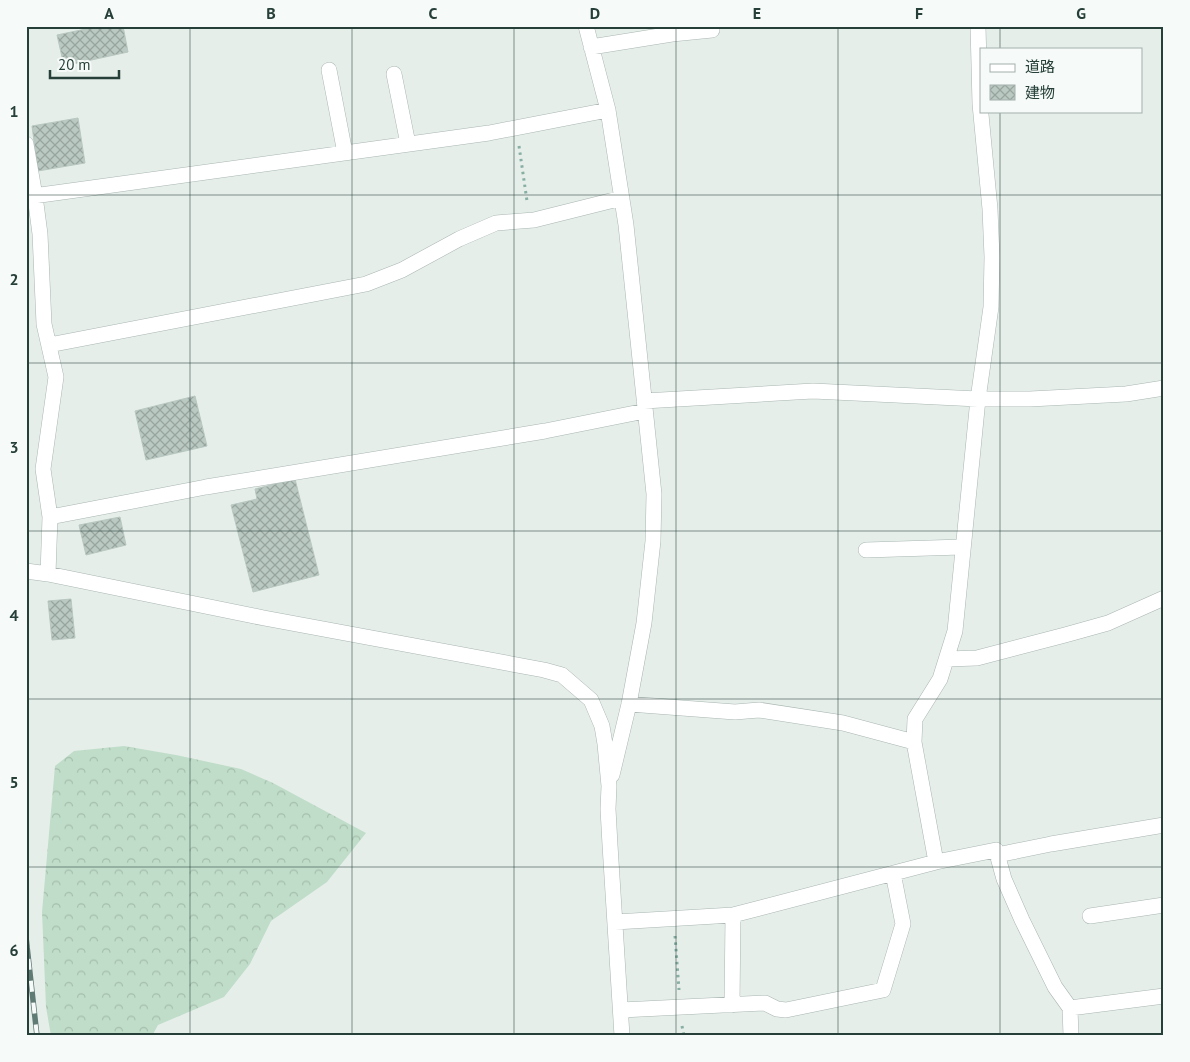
<svg xmlns="http://www.w3.org/2000/svg" width="1190" height="1062" font-family="'PT Sans','Noto Sans JP',sans-serif">
<style>
.forest{fill:url(#forest-crowns)}
.building{fill:url(#building-cross-hatch);stroke:#b8c7c1}
.lines{fill:none;stroke-linecap:round;stroke-linejoin:round}
.minor-casing{stroke:#a9b6b1;stroke-width:16}
.path{stroke:#88afa4;stroke-width:3;stroke-dasharray:2.5 4;stroke-linecap:butt}
.minor{stroke:#fff;stroke-width:15}
.rail-casing{stroke:#607a74;stroke-width:5.5}
.rail{stroke:#f6faf8;stroke-width:4;stroke-dasharray:11;stroke-linecap:butt}
.grid{fill:none;stroke:#263f38;stroke-width:1;stroke-opacity:0.55}
.neatline{fill:none;stroke:#263f38;stroke-width:2}
.grid-label{font-size:16px;text-anchor:middle;font-weight:bold;fill:#263f38}
</style>
<defs>
<pattern id="forest-crowns" width="20" height="18" patternUnits="userSpaceOnUse" patternTransform="scale(1.25)"><rect width="20" height="18" fill="#c0ddc9"/><path d="M2 6a3 3 0 1 1 6 0M12 15a3 3 0 1 1 6 0" fill="none" stroke="#a5bfad"/></pattern>
<pattern id="building-cross-hatch" width="8" height="8" patternUnits="userSpaceOnUse" patternTransform="scale(1.25)"><rect width="8" height="8" fill="#bbc9c3"/><path d="M0 0l8 8M0 8l8-8" fill="none" stroke="#98a59f"/></pattern>
</defs>
<rect width="100%" height="100%" fill="#e6eeea"/>
<path class="forest" d="M124 746 176 755 241 769 273 783 366 833 327 882 271 921 250 964 224 997 158 1025 152 1036H51L46 1007 42 912 55 766 74 751Z"/>
<path class="building" d="M100 26H123L128 52 64 66 57 35Z
M78 118 85 163 38 171 32 126Z
M195 396 207 446 146 460 135 411Z
M295 479 319 575 253 592 231 505 257 499 255 489Z
M120 517 126 545 86 555 79 525Z
M71 599 75 638 52 640 48 601Z"/>
<g class="lines">
<defs>
<path id="minor" d="M586 26 608 110 626 225 654 494 653 541 644 623 629 704 612 775
M591 47 672 34 712 30
M329 70 345 153
M394 74 408 144
M26 144 35 196 40 234 44 324 56 377 43 469 50 517 48 574 264 618 544 670 562 675 591 700 602 726 605 744 609 786 608 809 610 845 622 1036
M26 197 489 133 608 110
M49 345 366 284 402 270 459 239 496 223 534 220 622 198
M644 401 813 391 978 399H1030L1126 394 1164 388
M50 517 206 487 545 431 645 411
M866 550 962 547
M26 571 48 574
M947 659 977 658 1065 635 1108 623 1164 598
M629 704 735 712 759 710 843 723 914 742
M997 855 1051 844 1164 825
M936 862 914 742 915 719 940 679 955 631 978 399 991 307 992 257 990 209 980 104 978 26
M1090 916 1164 905
M615 922 733 915 936 862 996 850 1004 879 1022 920 1055 987 1070 1008 1071 1036
M732 1005 733 915
M1070 1008 1164 996
M621 1010 765 1003 777 1009 786 1010 883 990 903 924 893 873"/>
</defs>
<use href="#minor" class="minor-casing"/>
<path class="path" d="M519 146 527 201
M675 936 679 990
M682 1026 684 1036"/>
<use href="#minor" class="minor"/>
<defs>
<path id="rail" d="M26 937 37 1036"/>
</defs>
<use href="#rail" class="rail-casing"/>
<use href="#rail" class="rail"/>
</g>
<path class="grid" d="M190 26V1036M352 26V1036M514 26V1036M676 26V1036M838 26V1036M1000 26V49M1000 111V1036M26 195H1164M26 363H1164M26 531H1164M26 699H1164M26 867H1164"/>
<rect width="1190" height="1062" fill="none" stroke="#f6faf8" stroke-width="55"/>
<rect x="980" y="48" width="162" height="65" fill="#f6faf8" stroke="#a3afab"/>
<rect x="990" y="64" width="25" height="8" fill="#ffffff" stroke="#a3afab"/>
<text x="1025" y="72" font-size="15" fill="#263f38">道路</text>
<rect x="990" y="85" width="25" height="15" fill="url(#building-cross-hatch)" stroke="#a3afab"/>
<text x="1025" y="98" font-size="15" fill="#263f38">建物</text>
<path d="M50 70v8h69v-8" fill="none" stroke="#263f38" stroke-width="2.5"/>
<text x="58" y="70" font-size="15" fill="#263f38" stroke="#f6faf8" stroke-width="4" paint-order="stroke">20 m</text>
<rect x="28" y="28" width="1134" height="1006" class="neatline"/>
<g class="grid-label">
<text x="109" y="19">A</text>
<text x="271" y="19">B</text>
<text x="433" y="19">C</text>
<text x="595" y="19">D</text>
<text x="757" y="19">E</text>
<text x="919" y="19">F</text>
<text x="1081" y="19">G</text>
<text x="14" y="117">1</text>
<text x="14" y="285">2</text>
<text x="14" y="453">3</text>
<text x="14" y="621">4</text>
<text x="14" y="788">5</text>
<text x="14" y="956">6</text>
</g>
</svg>
